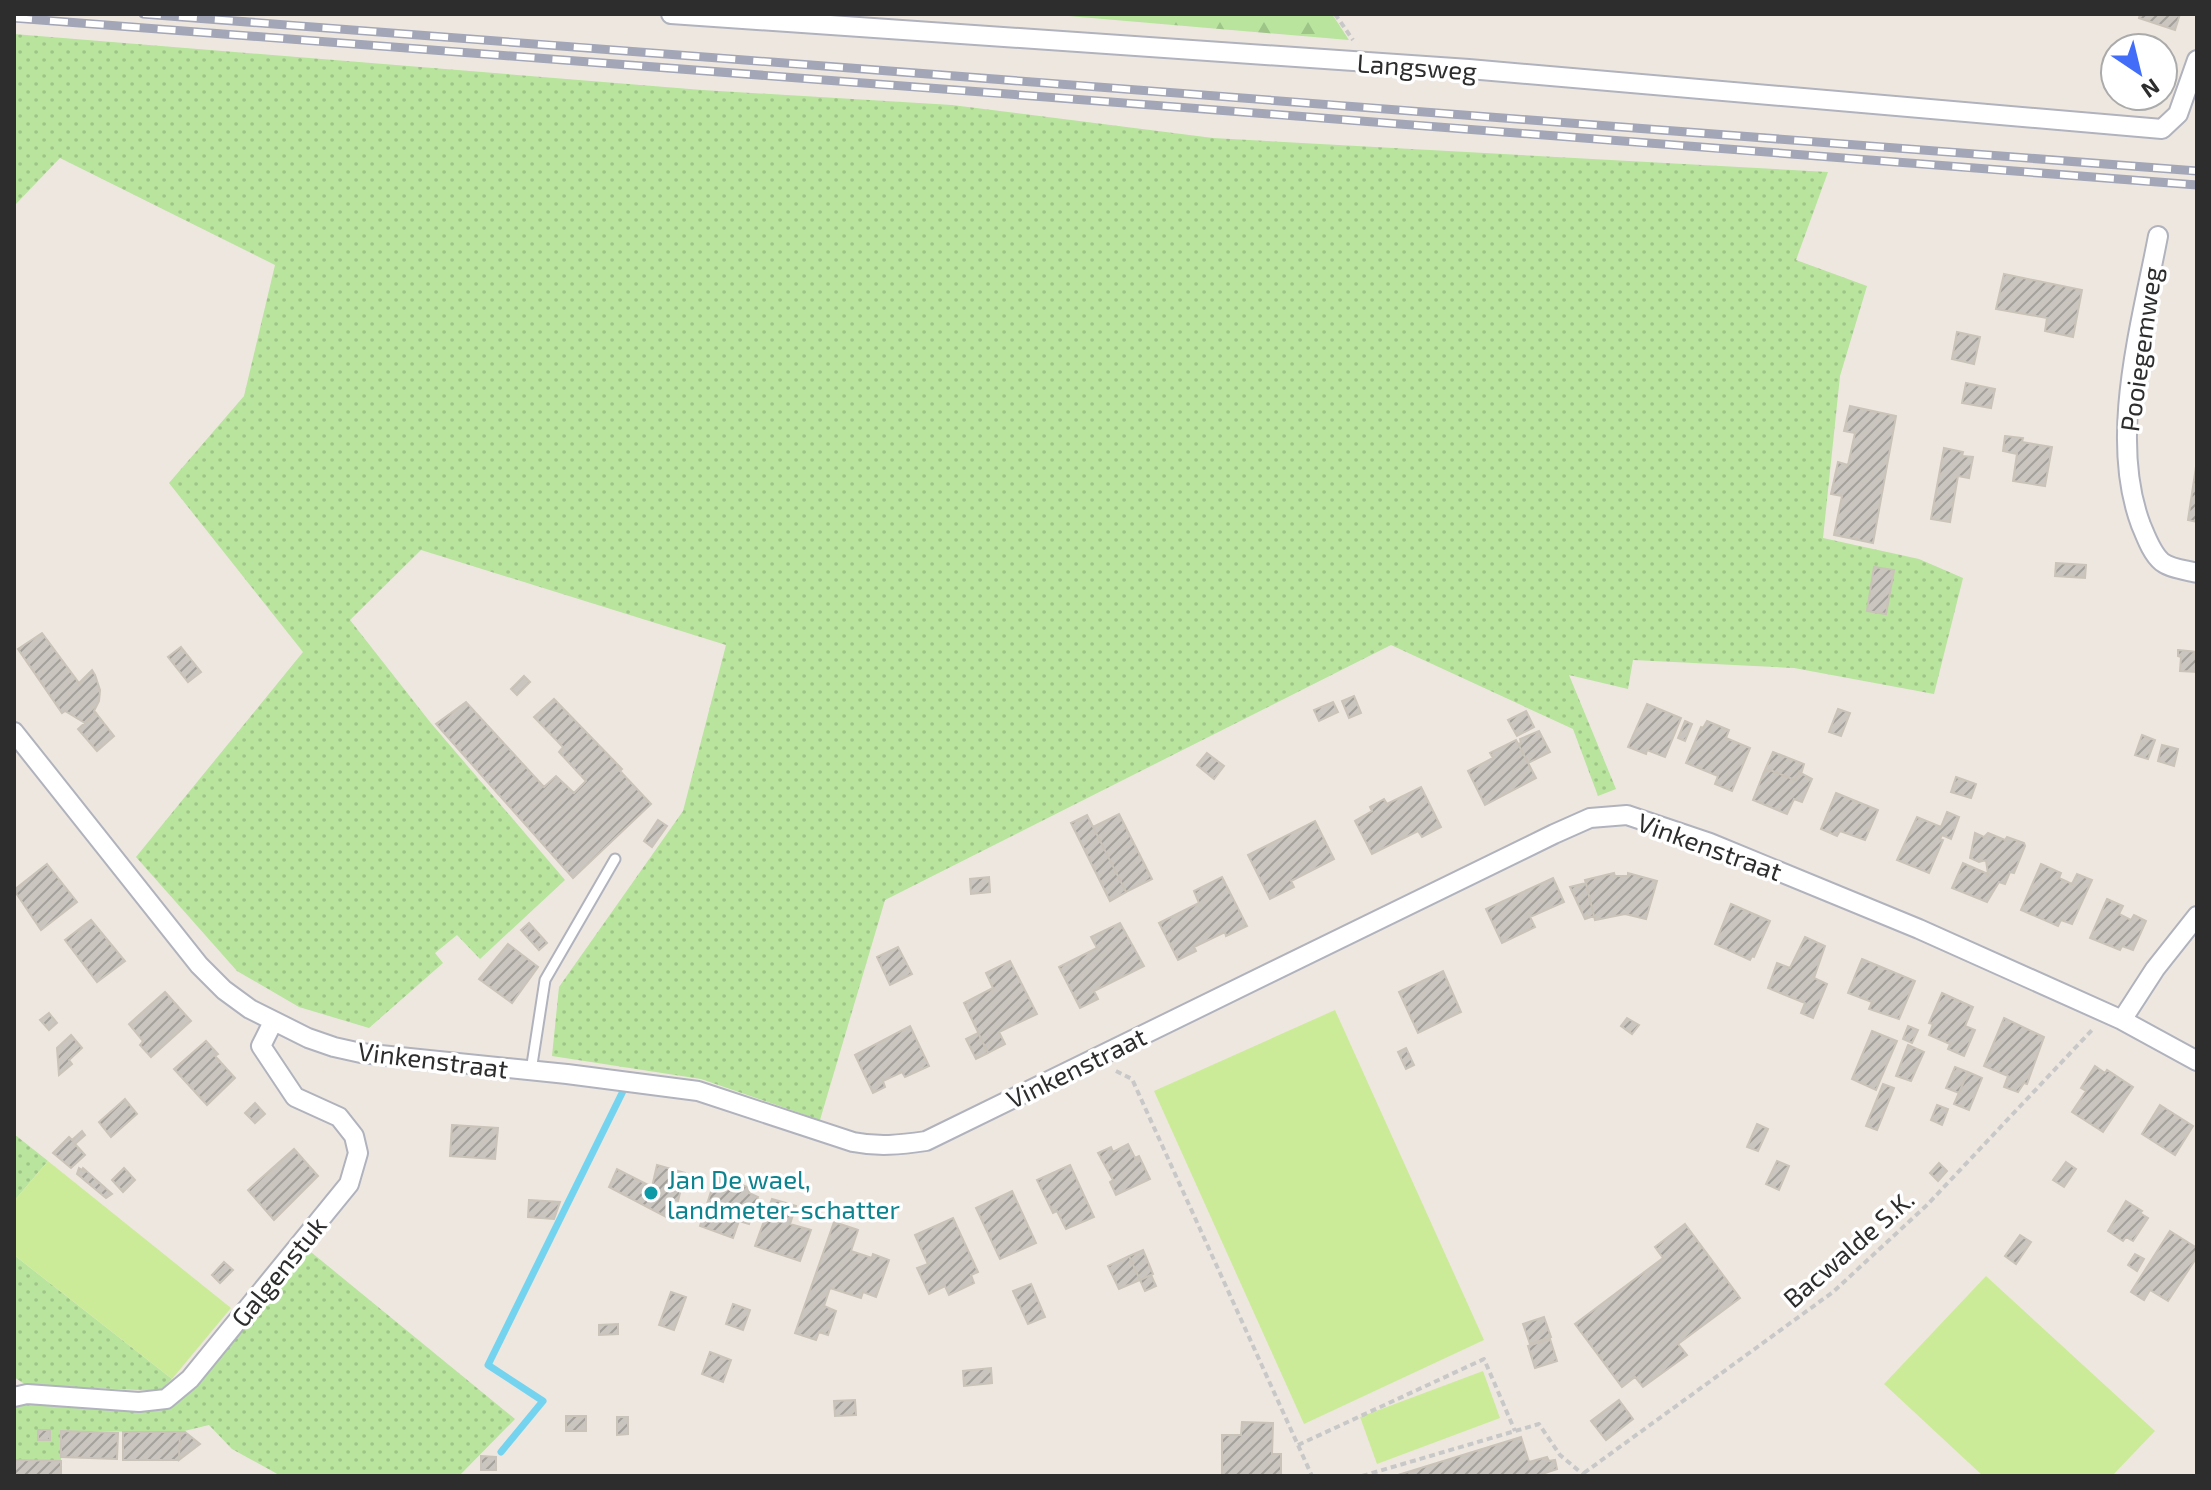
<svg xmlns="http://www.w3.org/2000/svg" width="2211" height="1490" font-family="'Exo 2',sans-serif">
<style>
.grass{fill:url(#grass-dots)}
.forest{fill:url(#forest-firs)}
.pitch{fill:#cceb99}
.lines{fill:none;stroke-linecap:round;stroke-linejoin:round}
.stream{stroke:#74d4ef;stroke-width:7}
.building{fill:url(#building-hatch);stroke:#cac3b9;stroke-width:2}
.service-casing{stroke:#b0b3bd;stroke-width:13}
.minor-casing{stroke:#b0b3bd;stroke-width:22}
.path{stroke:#c8c8c8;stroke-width:4;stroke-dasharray:6 4;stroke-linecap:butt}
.service{stroke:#fff;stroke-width:9}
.minor{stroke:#fff;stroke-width:18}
.rail-casing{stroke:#a2a6b7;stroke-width:9}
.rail{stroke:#fff;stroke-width:6;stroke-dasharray:18;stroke-linecap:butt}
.culture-dot{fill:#0f9aa8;stroke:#fff;stroke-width:3}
.labels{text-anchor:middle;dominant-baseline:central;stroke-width:7;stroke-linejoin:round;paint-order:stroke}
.street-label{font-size:26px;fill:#2d2d2d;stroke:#fff}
.culture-label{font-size:26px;fill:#0d838f;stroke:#fff;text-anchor:start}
</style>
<defs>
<pattern id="grass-dots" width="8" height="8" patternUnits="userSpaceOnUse" patternTransform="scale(2)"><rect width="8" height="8" fill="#b8e49d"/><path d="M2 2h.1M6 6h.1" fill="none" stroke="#9ec488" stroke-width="1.8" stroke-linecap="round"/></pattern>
<pattern id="forest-firs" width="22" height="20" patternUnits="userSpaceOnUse" patternTransform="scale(2)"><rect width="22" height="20" fill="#b8e49d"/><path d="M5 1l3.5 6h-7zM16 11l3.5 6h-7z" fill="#9ec488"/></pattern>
<pattern id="building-hatch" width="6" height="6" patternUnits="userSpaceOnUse" patternTransform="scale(2)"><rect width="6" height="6" fill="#cac5be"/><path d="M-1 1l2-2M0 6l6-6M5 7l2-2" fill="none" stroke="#a4a09b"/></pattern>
</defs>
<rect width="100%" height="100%" fill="#eee7e0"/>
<path class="grass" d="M14 34 702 90 952 105 1213 138 1828 172 1796 260 1867 286 1840 376 1823 538 1919 559 1963 578 1934 694 1794 668 1633 660 1628 689 1569 675 1616 789 1598 796 1573 729 1391 645 885 900 820 1120 701 1079 552 1056 559 987 683 811 726 645 421 550 350 620 430 722 565 880 480 959 457 935 435 953 443 963 369 1028 299 1007 237 971 136 857 303 652 169 483 244 396 275 265 60 158 14 206Z
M14 1134 48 1161 14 1201Z
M306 1248 515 1419 459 1476H281L232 1449 209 1425 180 1432 61 1431V1461L14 1460V1404L21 1401 158 1409 181 1399Z
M14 1255 172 1379 160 1391 26 1385 14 1377Z"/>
<path class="forest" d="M1045 14H1332L1349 40Z"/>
<path class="pitch" d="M1335 1010 1484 1340 1304 1424 1154 1091Z
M48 1161 231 1308 172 1379 14 1255V1201Z
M1986 1276 2155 1431 2112 1476H1983L1884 1384Z
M1483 1371 1500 1418 1377 1464 1360 1417Z"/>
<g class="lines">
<path class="stream" d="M501 1452 543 1401 488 1365 627 1083"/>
</g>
<path class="building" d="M2140 14H2180L2175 30 2139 18Z
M2004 274 2082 290 2073 337 2045 331 2047 318 1996 309Z
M1957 332 1980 337 1974 364 1952 359Z
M1966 383 1995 389 1991 408 1962 403Z
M1850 406 1896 416 1873 543 1834 535 1842 496 1831 494 1838 462 1848 465 1855 433 1844 431Z
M2005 436 2023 438 2022 442 2052 447 2045 486 2013 481 2017 454 2003 451Z
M1944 448 1963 452 1962 456 1973 457 1969 478 1958 476 1950 522 1931 519Z
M2197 460V522L2188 520Z
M2056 563 2086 565 2085 578 2055 576Z
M1874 567 1894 570 1886 614 1867 611Z
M42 633 79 683 92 670 95 675 100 690 99 701 94 711 96 713 85 723 65 711 62 713 18 649Z
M181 647 201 672 188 682 168 657Z
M2178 650 2197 652V672L2180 671 2181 657 2178 656Z
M524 676 530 682 517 695 511 689Z
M1354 696 1361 713 1349 718 1342 701Z
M554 699 622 769 620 771 651 804 573 878 436 724 466 702 544 787 556 776 574 793 586 781 559 752 563 747 534 717Z
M1333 702 1338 712 1319 721 1314 710Z
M1647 704 1681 718 1665 757 1647 750 1646 754 1628 747Z
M1838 709 1850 713 1841 736 1829 732Z
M1526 711 1534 727 1517 736 1508 720Z
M96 713 114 736 97 751 78 729Z
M1685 721 1692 724 1685 741 1678 738Z
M1707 721 1729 730 1726 738 1750 748 1732 791 1715 784 1718 776 1686 763 1701 727 1703 728Z
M1539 731 1550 752 1528 763 1518 744 1521 743 1520 739Z
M2142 735 2155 740 2148 759 2135 755Z
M1516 740 1536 778 1485 805 1468 771 1493 758 1490 753Z
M2162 745 2178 749 2174 766 2158 761Z
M1773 752 1804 764 1801 774 1799 772 1795 780 1770 770 1764 772Z
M1207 753 1224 766 1214 779 1197 765Z
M1770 770 1795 780 1799 772 1812 779 1802 802 1794 799 1787 814 1753 800 1764 772Z
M1956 777 1976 784 1971 798 1951 792Z
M1421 787 1441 827 1422 837 1418 831 1372 854 1355 821 1372 811 1370 807 1384 799 1387 804Z
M1836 793 1878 810 1865 840 1840 831 1837 836 1821 829Z
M1947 812 1959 817 1951 839 1942 835 1940 839 1943 840 1929 873 1897 860 1917 817 1941 827Z
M1119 814 1152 879 1126 892 1093 827Z
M1087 815 1126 892 1110 901 1071 823Z
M658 820 667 826 652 847 644 841Z
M1315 821 1334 859 1291 881 1294 887 1270 899 1248 855Z
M1975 833 1984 837 1988 833 2005 840 2007 837 2024 843 2025 846 2014 873 2010 872 2005 884 1999 882 1987 902 1952 888 1963 863 1988 874 1986 860 1979 862 1970 858Z
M47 864 77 902 41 930 14 890Z
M2041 864 2061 873 2059 878 2072 884 2077 874 2092 880 2072 924 2061 920 2058 926 2021 910Z
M1614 873 1615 876H1628V873L1657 881 1646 919 1625 914 1595 920 1585 880Z
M989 877 990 892 971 894 970 879Z
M1222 877 1247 926 1226 936 1225 932 1194 947 1196 951 1178 960 1159 923 1199 903 1194 891Z
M1553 878 1564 902 1530 917 1535 927 1502 943 1486 909Z
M1586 883 1594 916 1585 919 1570 887Z
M2107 899 2123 906 2119 914 2131 920 2134 915 2146 921 2133 950 2122 946 2120 950 2090 938Z
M1731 904 1770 921 1754 957 1752 956 1750 960 1715 944Z
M91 920 125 961 97 982 65 940Z
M529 923 547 943 539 950 521 930Z
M1120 923 1144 966 1094 991 1098 999 1080 1008 1059 967 1097 948 1091 937Z
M1805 937 1825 946 1814 978 1827 984 1813 1018 1801 1013 1805 1003 1768 988 1777 963 1790 968Z
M508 944 538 967 512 1003 479 979Z
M898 947 912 974 890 985 877 957Z
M1862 959 1915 981 1899 1019 1869 1009 1872 1002 1848 993Z
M1010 961 1037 1014 999 1032 1005 1044 988 1053 964 1003 993 988 986 973Z
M1443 971 1461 1012 1418 1033 1399 992Z
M165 992 191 1021 151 1057 140 1045 143 1041 129 1024Z
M1942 993 1973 1007 1965 1026 1975 1030 1964 1056 1948 1049 1950 1044 1929 1035 1933 1024 1929 1023Z
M49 1013 57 1023 49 1030 40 1020Z
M1627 1018 1639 1025 1632 1034 1621 1026Z
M2004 1018 2044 1037 2027 1084 2024 1083 2018 1092 2004 1087 2008 1076 1984 1066Z
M910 1026 929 1066 905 1077 902 1072 883 1081 885 1087 873 1093 855 1055Z
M1908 1026 1918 1030 1912 1043 1903 1039Z
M1872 1031 1897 1041 1876 1090 1852 1079Z
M978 1033 988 1053 976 1059 966 1039Z
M71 1035 82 1048 69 1060 72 1064 59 1075 57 1048Z
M206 1041 218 1054 215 1056 235 1078 207 1105 174 1069Z
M1908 1045 1924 1052 1911 1081 1896 1076Z
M1406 1048 1414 1065 1406 1069 1398 1052Z
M2095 1066 2105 1073 2107 1070 2133 1087 2103 1132 2072 1112 2086 1091 2081 1088Z
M1955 1067 1968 1072 1959 1093 1946 1088Z
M1968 1072 1982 1078 1969 1110 1954 1104Z
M1883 1084 1894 1088 1877 1130 1866 1126Z
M125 1099 137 1114 111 1137 99 1122Z
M255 1103 265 1114 255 1123 245 1113Z
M1937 1105 1948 1109 1942 1125 1931 1120Z
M2160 1105 2193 1126 2175 1155 2142 1134Z
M1757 1124 1768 1129 1758 1151 1747 1147Z
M452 1125 498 1128 495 1159 450 1156Z
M82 1131 85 1135 75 1144 85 1155 71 1168 53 1153 69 1137 72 1140Z
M1128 1144 1135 1158 1139 1156 1150 1179 1116 1195 1110 1182 1113 1180 1098 1153 1111 1147 1113 1152Z
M294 1149 318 1176 274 1220 248 1190Z
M1777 1161 1789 1166 1779 1190 1766 1184Z
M2066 1162 2076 1169 2064 1187 2053 1180Z
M1939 1163 1947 1171 1938 1181 1930 1173Z
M657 1165 685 1173 678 1201 674 1200 666 1217 609 1187 617 1169 652 1187Z
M1070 1165 1094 1217 1066 1229 1057 1211 1053 1213 1037 1180Z
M79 1168 82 1170 83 1168 112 1194 106 1198 77 1174Z
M124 1168 135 1180 123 1192 112 1180Z
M716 1176 750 1188 749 1193 758 1197 749 1224 739 1221 733 1238 700 1226Z
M1012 1191 1036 1243 1000 1259 976 1208Z
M772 1199 796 1206 790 1224 811 1230 800 1261 755 1246Z
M529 1200 560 1202 554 1219 528 1217Z
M2126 1201 2142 1211 2140 1213 2148 1218 2133 1241 2126 1237 2123 1241 2108 1231Z
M953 1218 978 1272 971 1275 974 1283 949 1295 945 1286 929 1294 917 1268 928 1264 915 1235Z
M834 1222 858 1230 851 1251 872 1258 873 1254 889 1260 876 1297 863 1292 861 1298 830 1288 824 1306 836 1311 828 1335 819 1332 816 1340 795 1333Z
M1685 1224 1740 1298 1678 1344 1687 1355 1643 1387 1635 1377 1622 1387 1575 1324 1663 1258 1655 1247Z
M2170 1231 2197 1248V1257L2168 1301 2150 1290 2144 1300 2131 1292Z
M2020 1235 2031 1242 2016 1264 2005 1256Z
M1143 1250 1153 1274 1140 1280 1129 1256Z
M2135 1254 2144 1259 2137 1271 2128 1265Z
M1129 1256 1140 1280 1119 1289 1108 1266Z
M224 1262 233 1270 220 1283 212 1275Z
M1151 1275 1156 1286 1145 1291 1140 1280Z
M1031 1284 1045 1317 1028 1324 1013 1291Z
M671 1292 686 1297 674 1330 659 1325Z
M733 1304 750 1310 743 1330 726 1324Z
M1544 1317 1551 1337 1530 1344 1523 1324Z
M618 1324V1334L599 1335V1325Z
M1550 1339 1557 1361 1535 1368 1528 1346Z
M710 1352 731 1360 723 1382 702 1374Z
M991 1368 992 1383 964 1386 963 1371Z
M855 1400 856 1415 835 1416 834 1401Z
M1619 1400 1633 1419 1606 1440 1591 1421Z
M566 1416H586V1431H566Z
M617 1417H628V1434L617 1435Z
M1242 1422 1273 1423 1272 1454H1281V1476H1222V1435H1241Z
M38 1430H50V1440H38Z
M61 1431 118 1433 117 1459 61 1457Z
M123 1432H180L179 1460H123Z
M180 1432H185L200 1444 179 1460Z
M1521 1437 1529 1462 1547 1457 1549 1461 1555 1460 1557 1469 1536 1476 1398 1475Z
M481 1456 496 1457V1470H481Z
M14 1460 61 1461V1476H14Z"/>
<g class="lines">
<defs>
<path id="service" d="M531 1071 545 980 615 859"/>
<path id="minor" d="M671 14 1469 69 2162 129 2178 114 2197 60
M2158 236C2141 326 2108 438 2141 525 2146 537 2152 554 2162 562 2171 569 2187 570 2197 573
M14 732 199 965 224 990 250 1009 308 1038 334 1047 361 1053 567 1074 698 1091 853 1142C878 1147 900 1145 926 1141L1554 834 1590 818 1627 815 1710 843 1919 929 2122 1020 2197 1061
M2122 1020 2155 969 2197 916
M14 1397 27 1394 139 1402 166 1399 190 1379 349 1184 358 1153 354 1136 339 1117 295 1097 261 1046 273 1022"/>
</defs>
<use href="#service" class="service-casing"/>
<use href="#minor" class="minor-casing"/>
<path class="path" d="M1335 14 1353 40
M1116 1071 1132 1079 1312 1476
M1298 1445 1484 1359 1515 1431
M1584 1473 1833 1292 1927 1205 2092 1030
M1362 1476 1539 1424 1560 1455 1585 1476"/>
<use href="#service" class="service"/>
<use href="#minor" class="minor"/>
<defs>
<path id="rail" d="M143 14 2197 171
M14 18 2197 185"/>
</defs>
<use href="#rail" class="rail-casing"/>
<use href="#rail" class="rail"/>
</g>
<circle class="culture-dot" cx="651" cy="1193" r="8"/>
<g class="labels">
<g class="street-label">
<text transform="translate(1417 66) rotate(4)">Langsweg</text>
<text transform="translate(2140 349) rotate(-82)">Pooiegemweg</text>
<text transform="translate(1710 846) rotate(20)">Vinkenstraat</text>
<text transform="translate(433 1059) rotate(7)">Vinkenstraat</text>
<text transform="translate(1076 1067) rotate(-26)">Vinkenstraat</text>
<text transform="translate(1848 1248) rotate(-41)">Bacwalde S.K.</text>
<text transform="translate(278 1271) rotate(-51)">Galgenstuk</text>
</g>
<g class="culture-label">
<text x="667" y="1178">Jan De wael,<tspan x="667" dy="30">landmeter-schatter</tspan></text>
</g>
</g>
<rect width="2211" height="1490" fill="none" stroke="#2d2d2d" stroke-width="32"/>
<g transform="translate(2139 72) rotate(145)"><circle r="38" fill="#ffffff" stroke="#ababab" stroke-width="2"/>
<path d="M0-6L14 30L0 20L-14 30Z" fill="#416df9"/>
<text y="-12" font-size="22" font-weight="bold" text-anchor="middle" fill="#2d2d2d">N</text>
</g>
</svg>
